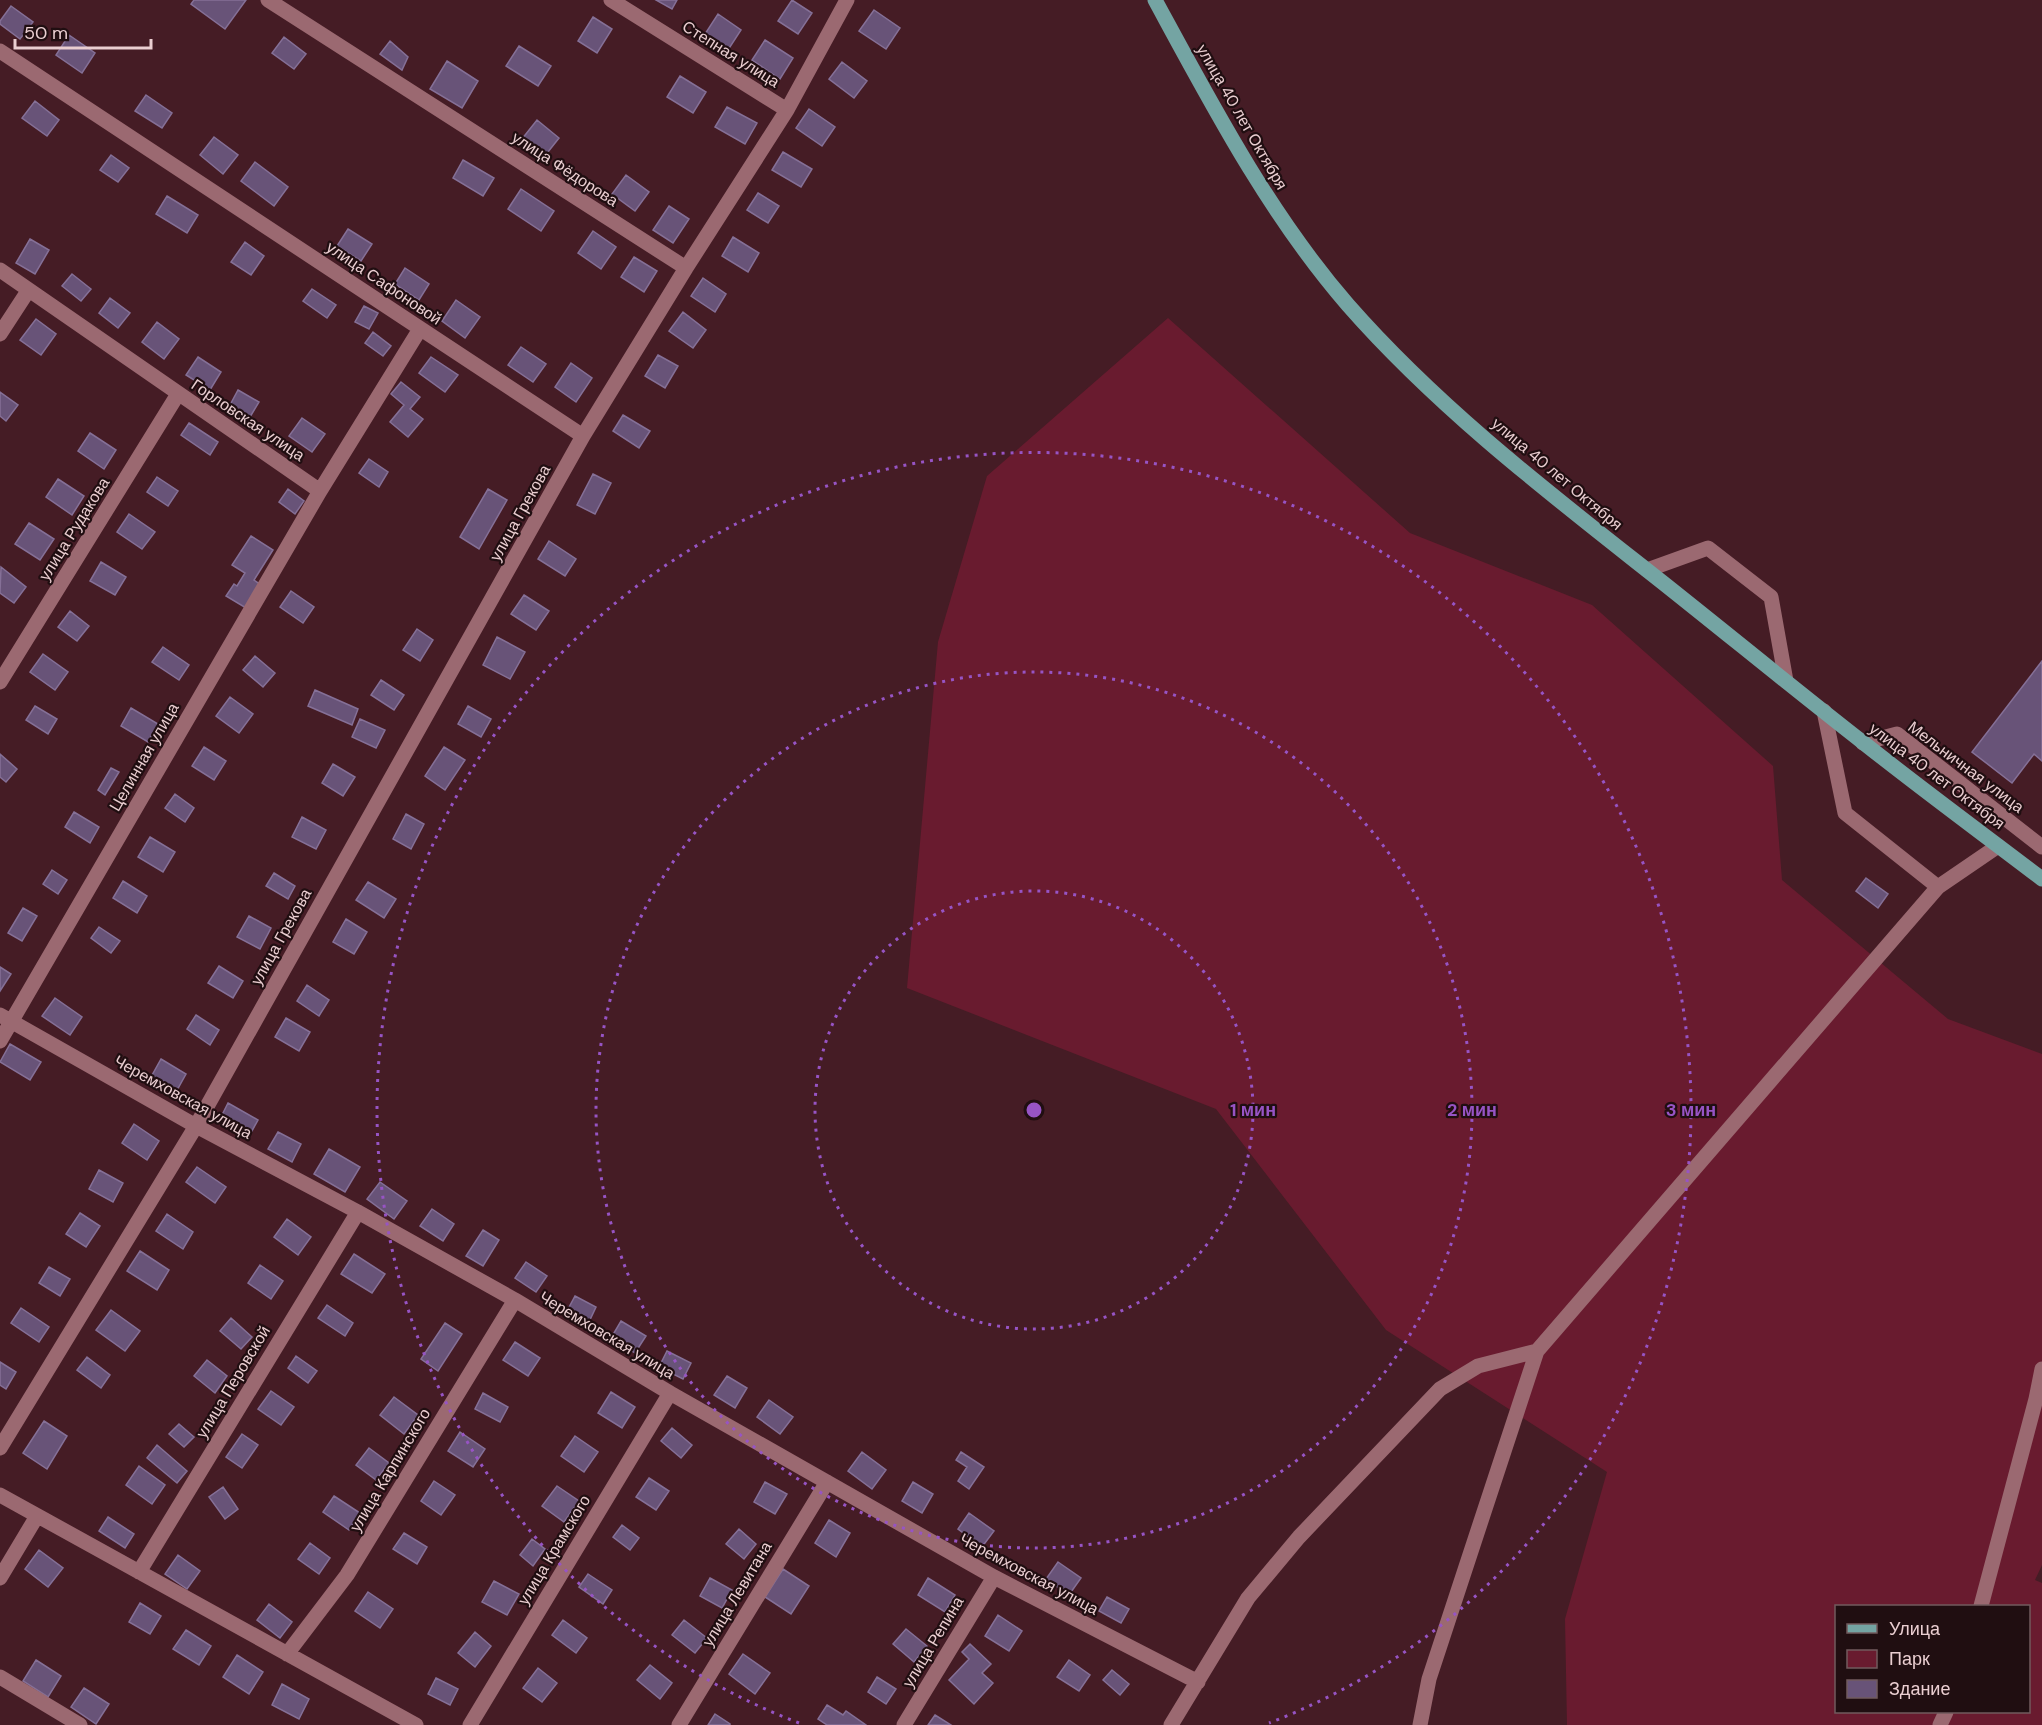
<svg xmlns="http://www.w3.org/2000/svg" width="2042" height="1725" font-family="'DM Sans',sans-serif">
<style>
.green{fill:#691b2f;fill-rule:evenodd}
.building{fill:#685378;stroke:#857097;stroke-width:1.5}
.lines{fill:none;stroke-linecap:round;stroke-linejoin:round}
.minor{stroke:#9b6971;stroke-width:15}
.major{stroke:#74a4a3;stroke-width:15}
.ring{fill:none;stroke:#9754c4;stroke-width:3;stroke-dasharray:3 6}
.labels{text-anchor:middle;dominant-baseline:central;stroke-width:4.5;stroke-linejoin:round;paint-order:stroke}
.street-label{font-size:16px;fill:#eaced1;stroke:#200e11}
.centre{fill:#9754c4;stroke:#200e11;stroke-width:3}
.ring-label{font-size:18px;text-anchor:middle;font-weight:bold;fill:#9754c4;stroke:#200e11;stroke-width:4.5;stroke-linejoin:round;paint-order:stroke}
</style>
<rect width="100%" height="100%" fill="#451c25"/>
<path class="green" d="M1168 318 1410 533 1592 605 1773 766 1782 880 1948 1019 2042 1054V1565L2035 1580 2042 1583V1725H1567L1565 1619 1607 1472 1386 1330 1216 1109 907 988 938 642 987 476ZM1836 1606H2028V1712H1836Z"/>
<path class="building" d="M194 0H246L225 29 191 4Z
M656 0H677L672 9Z
M792 0 812 13 798 34 778 21Z
M11 6 33 22 20 39 0 24V21Z
M874 10 900 28 886 49 859 31Z
M718 14 741 30 728 50 705 34Z
M593 17 612 29 597 53 578 41Z
M69 35 95 53 82 73 56 55Z
M284 37 306 54 294 69 272 53Z
M765 40 793 58 780 79 752 60Z
M390 41 408 57 402 70 380 54Z
M519 46 551 66 538 86 506 66Z
M447 61 478 81 462 108 430 89Z
M842 62 867 81 854 98 829 79Z
M680 76 706 92 693 113 667 97Z
M146 95 172 113 162 128 135 111Z
M35 101 59 120 47 136 22 118Z
M727 107 757 123 745 144 715 127Z
M809 109 835 127 822 146 796 128Z
M537 120 559 138 544 157 522 139Z
M214 137 238 155 223 174 200 155Z
M783 152 812 169 801 187 772 170Z
M111 155 129 168 118 182 100 170Z
M463 160 494 178 483 196 453 178Z
M255 162 288 187 274 206 241 181Z
M626 175 649 192 635 211 612 194Z
M521 189 554 211 541 231 508 209Z
M758 193 779 206 768 223 747 210Z
M167 196 198 215 187 233 156 214Z
M669 206 689 219 673 243 653 230Z
M348 229 372 244 361 261 337 246Z
M593 231 616 247 601 269 578 253Z
M733 237 759 253 748 272 722 256Z
M30 239 49 250 35 274 16 263Z
M245 242 264 256 251 275 231 262Z
M634 257 657 271 644 292 621 277Z
M405 268 429 284 419 300 395 284Z
M72 274 91 289 81 301 62 286Z
M703 278 726 294 715 312 691 296Z
M312 289 336 305 327 318 303 301Z
M110 298 130 313 118 328 99 313Z
M456 300 480 317 465 338 442 321Z
M364 306 378 313 369 329 355 322Z
M683 312 706 330 693 348 669 331Z
M36 319 56 334 41 355 20 340Z
M157 322 179 339 164 359 142 342Z
M373 332 391 346 383 356 365 343Z
M521 347 546 364 533 382 508 365Z
M658 355 678 366 665 388 645 376Z
M198 357 221 372 210 390 186 375Z
M431 357 458 375 445 392 419 373Z
M571 363 592 378 576 402 555 387Z
M401 382 420 397 410 409 423 419 408 437 390 422 404 405 391 394Z
M238 390 259 402 250 417 230 405Z
M0 392 18 405 6 421 0 416Z
M623 415 650 431 639 448 613 431Z
M302 418 325 434 312 452 289 436Z
M189 423 218 442 210 455 181 435Z
M90 433 116 450 104 469 78 451Z
M369 459 388 472 379 487 359 473Z
M593 474 611 483 595 514 577 505Z
M157 477 178 491 168 506 147 492Z
M58 479 84 496 72 515 46 497Z
M288 489 304 501 295 514 279 502Z
M488 489 507 500 479 549 460 537Z
M129 514 155 532 142 549 117 532Z
M29 523 54 539 40 560 15 544Z
M251 536 273 550 254 580 261 585 246 608 226 596 234 584 237 586 245 573 232 565Z
M549 541 576 559 565 576 538 559Z
M101 562 126 577 115 595 90 581Z
M1 567 26 587 14 603 0 593Z
M291 591 314 607 303 623 280 607Z
M524 595 549 611 536 630 511 614Z
M70 611 89 626 77 641 58 627Z
M417 629 433 640 420 661 403 650Z
M497 637 525 652 510 679 483 665Z
M163 647 189 665 179 680 152 662Z
M43 654 68 672 55 690 30 672Z
M255 656 275 673 263 687 243 670Z
M2042 661V761L2034 754 2012 783 1972 752Z
M381 680 404 695 394 710 371 695Z
M315 690 358 709 352 725 308 706Z
M230 697 253 714 239 733 216 716Z
M35 706 57 719 48 734 26 720Z
M468 706 491 719 481 737 458 724Z
M131 708 158 724 148 742 121 726Z
M360 719 385 730 376 748 352 737Z
M204 747 226 761 214 780 192 766Z
M444 747 465 760 445 790 425 776Z
M0 754 17 769 6 782 0 777Z
M333 764 355 777 343 796 322 783Z
M111 768 119 772 105 795 98 790Z
M175 794 194 808 185 822 165 808Z
M74 812 99 827 90 843 65 827Z
M406 814 424 824 411 849 393 839Z
M302 817 326 830 316 849 292 837Z
M150 837 175 852 163 872 138 857Z
M52 870 67 880 58 894 43 884Z
M274 873 295 886 288 899 266 886Z
M1866 878 1888 894 1878 908 1856 891Z
M123 881 147 896 137 913 113 898Z
M368 882 396 899 384 918 356 900Z
M23 908 37 916 22 941 8 933Z
M249 916 271 928 260 949 237 937Z
M346 919 367 932 354 954 333 942Z
M99 927 120 941 111 953 91 938Z
M219 966 243 981 233 998 208 983Z
M0 967 11 974 0 991Z
M307 985 329 1000 319 1016 297 1001Z
M55 998 82 1017 70 1035 42 1016Z
M196 1015 219 1030 210 1045 187 1029Z
M286 1018 310 1032 299 1051 275 1037Z
M10 1044 41 1062 30 1080 0 1062Z
M161 1059 186 1074 176 1092 151 1077Z
M228 1103 258 1120 248 1138 219 1121Z
M134 1124 159 1141 147 1160 122 1143Z
M278 1132 301 1144 292 1162 268 1149Z
M329 1149 360 1167 345 1192 314 1174Z
M197 1167 226 1187 215 1203 186 1182Z
M99 1170 123 1183 113 1202 89 1189Z
M380 1182 407 1201 394 1219 367 1199Z
M432 1209 454 1224 443 1241 420 1226Z
M80 1213 100 1226 86 1247 66 1234Z
M167 1214 193 1232 183 1249 156 1231Z
M287 1219 311 1237 298 1255 274 1237Z
M483 1230 499 1240 483 1266 466 1256Z
M140 1251 169 1270 157 1290 127 1271Z
M354 1254 385 1274 372 1293 341 1274Z
M526 1262 547 1276 536 1292 515 1278Z
M260 1265 283 1281 271 1299 248 1283Z
M49 1267 70 1279 60 1296 39 1283Z
M575 1296 596 1307 588 1324 566 1313Z
M327 1305 353 1323 345 1336 318 1318Z
M21 1308 49 1327 39 1342 11 1323Z
M111 1310 140 1331 125 1351 96 1330Z
M231 1318 252 1337 241 1349 220 1331Z
M621 1321 646 1336 635 1353 611 1338Z
M445 1323 462 1334 438 1371 421 1359Z
M515 1342 540 1358 528 1376 503 1360Z
M667 1351 691 1363 683 1379 659 1367Z
M296 1356 317 1371 308 1383 288 1368Z
M87 1357 110 1375 101 1388 77 1370Z
M207 1360 227 1376 215 1393 194 1376Z
M0 1362 16 1372 6 1389 0 1385Z
M727 1376 747 1388 735 1408 714 1395Z
M271 1391 294 1407 281 1425 258 1409Z
M611 1392 635 1407 622 1428 598 1413Z
M483 1393 508 1407 500 1422 475 1409Z
M394 1397 418 1415 404 1434 380 1415Z
M769 1400 793 1417 780 1434 757 1417Z
M44 1421 67 1436 47 1469 23 1453Z
M179 1424 194 1437 184 1447 169 1434Z
M672 1428 692 1445 681 1458 661 1441Z
M460 1432 485 1449 473 1467 448 1451Z
M242 1434 258 1445 242 1468 226 1457Z
M575 1436 598 1452 584 1472 561 1456Z
M157 1445 187 1471 177 1483 147 1458Z
M369 1448 389 1463 376 1480 356 1465Z
M862 1452 886 1470 872 1489 848 1471Z
M961 1452 984 1467 969 1489 958 1481 967 1467 956 1460Z
M139 1466 165 1485 152 1504 126 1485Z
M649 1478 669 1491 656 1510 636 1497Z
M434 1481 455 1495 441 1515 421 1501Z
M765 1482 787 1494 775 1514 754 1502Z
M913 1482 933 1494 922 1513 902 1501Z
M557 1486 579 1501 564 1522 542 1506Z
M223 1487 238 1509 225 1519 209 1497Z
M334 1496 360 1513 349 1530 323 1512Z
M969 1513 994 1531 982 1547 958 1529Z
M108 1517 134 1534 125 1548 99 1531Z
M829 1520 850 1533 836 1557 815 1543Z
M622 1525 639 1538 630 1550 613 1537Z
M739 1529 756 1544 744 1559 726 1544Z
M404 1533 427 1547 417 1564 393 1549Z
M532 1539 545 1549 533 1566 520 1555Z
M310 1543 330 1558 319 1574 298 1559Z
M39 1550 63 1568 48 1587 25 1569Z
M178 1555 200 1571 187 1589 165 1574Z
M1058 1562 1081 1578 1069 1595 1046 1579Z
M783 1569 809 1586 791 1614 765 1597Z
M588 1574 612 1590 603 1604 579 1587Z
M710 1578 732 1590 722 1608 700 1596Z
M928 1578 955 1595 945 1612 918 1595Z
M494 1581 519 1594 507 1615 482 1602Z
M368 1592 393 1609 380 1628 355 1611Z
M1107 1597 1129 1609 1121 1623 1099 1611Z
M140 1603 161 1616 150 1634 129 1622Z
M269 1604 292 1622 280 1638 257 1620Z
M998 1615 1022 1631 1009 1651 985 1636Z
M563 1620 587 1638 576 1653 552 1635Z
M684 1620 707 1638 695 1653 672 1635Z
M906 1629 927 1646 914 1662 893 1644Z
M186 1630 211 1646 199 1665 173 1649Z
M475 1632 491 1646 475 1667 458 1653Z
M970 1644 991 1664 982 1673 993 1683 974 1704 949 1680 969 1659 962 1652Z
M743 1654 770 1673 755 1694 729 1674Z
M237 1655 263 1672 249 1694 223 1677Z
M36 1660 61 1676 48 1697 23 1681Z
M1069 1660 1090 1675 1079 1691 1057 1677Z
M650 1665 672 1683 660 1699 637 1680Z
M538 1668 557 1683 542 1702 523 1688Z
M1112 1670 1129 1684 1120 1695 1103 1680Z
M877 1677 896 1689 886 1704 868 1692Z
M436 1678 458 1689 450 1705 428 1694Z
M282 1684 309 1699 299 1719 272 1705Z
M84 1688 109 1704 96 1724 71 1707Z
M827 1705 843 1715 846 1711 866 1725H827L818 1719Z
M715 1714 730 1724V1725H708Z
M935 1715 951 1725H928Z"/>
<g class="lines">
<path class="minor" d="M268 0 686 268 787 110
M611 0 787 110 847 0
M0 51 583 436 686 268
M0 270 320 491 420 329
M0 334 28 291
M1647 570 1708 548 1771 597 1786 681
M0 682 178 394
M1824 711 1845 813 1938 887 1998 846
M1863 743 1897 734 2042 847
M0 1015 196 1126 358 1212 515 1300 670 1393 994 1577 1198 1682
M0 1041 320 491
M0 1448 196 1126 583 436
M0 1495 416 1725
M139 1572 358 1212
M0 1578 37 1516
M1981 1606 2036 1399 2042 1369
M287 1654 347 1575 515 1300
M0 1677 80 1725
M470 1725 670 1393
M679 1725 827 1482
M904 1725 994 1577
M1171 1725 1248 1598 1299 1537 1440 1389 1478 1366 1537 1351
M1420 1725 1429 1679 1537 1351 1938 887
M1940 1725 1946 1712"/>
<path class="major" d="M1155 0C1212 105 1269 214 1348 305 1440 410 1553 496 1662 582 1730 636 1797 691 1865 744 1923 790 1983 834 2042 879"/>
</g>
<g class="ring">
<circle cx="1034" cy="1110" r="219"/>
<circle cx="1034" cy="1110" r="438"/>
<path d="M799 1723A657 657 0 1 1 1269 1723"/>
</g>
<g class="labels">
<g class="street-label">
<text transform="translate(731 54) rotate(32)">Степная улица</text>
<text transform="translate(1242 117) rotate(60)">улица 40 лет Октября</text>
<text transform="translate(565 169) rotate(33)">улица Фёдорова</text>
<text transform="translate(384 283) rotate(34)">улица Сафоновой</text>
<text transform="translate(248 420) rotate(34)">Горловская улица</text>
<text transform="translate(1557 474) rotate(40)">улица 40 лет Октября</text>
<text transform="translate(520 513) rotate(-61)">улица Грекова</text>
<text transform="translate(74 529) rotate(-58)">улица Рудакова</text>
<text transform="translate(144 757) rotate(-60)">Целинная улица</text>
<text transform="translate(1966 767) rotate(37)">Мельничная улица</text>
<text transform="translate(1937 776) rotate(37)">улица 40 лет Октября</text>
<text transform="translate(281 937) rotate(-61)">улица Грекова</text>
<text transform="translate(183 1097) rotate(29)">Черемховская улица</text>
<text transform="translate(607 1335) rotate(31)">Черемховская улица</text>
<text transform="translate(233 1382) rotate(-59)">улица Перовской</text>
<text transform="translate(390 1470) rotate(-59)">улица Карпинского</text>
<text transform="translate(554 1550) rotate(-59)">улица Крамского</text>
<text transform="translate(1029 1574) rotate(28)">Черемховская улица</text>
<text transform="translate(737 1594) rotate(-59)">улица Левитана</text>
<text transform="translate(933 1642) rotate(-59)">улица Репина</text>
</g>
</g>
<circle cx="1034" cy="1110" r="9" class="centre"/>
<g class="ring-label">
<text x="1253" y="1116">1 мин</text>
<text x="1472" y="1116">2 мин</text>
<text x="1691" y="1116">3 мин</text>
</g>
<rect x="1835" y="1605" width="195" height="108" fill="#200e11" stroke="#715b5e" stroke-width="1.5"/>
<rect x="1847" y="1624" width="30" height="9" fill="#74a4a3" stroke="#715b5e" stroke-width="1.5"/>
<text x="1889" y="1635" font-size="18" fill="#eaced1">Улица</text>
<rect x="1847" y="1650" width="30" height="18" fill="#691b2f" stroke="#715b5e" stroke-width="1.5"/>
<text x="1889" y="1665" font-size="18" fill="#eaced1">Парк</text>
<rect x="1847" y="1680" width="30" height="18" fill="#685378" stroke="#715b5e" stroke-width="1.5"/>
<text x="1889" y="1695" font-size="18" fill="#eaced1">Здание</text>
<path d="M15 39v9h136v-9" fill="none" stroke="#eaced1" stroke-width="3"/>
<text x="24" y="39" font-size="18" fill="#eaced1" stroke="#200e11" stroke-width="4.5" paint-order="stroke">50 m</text>
</svg>
